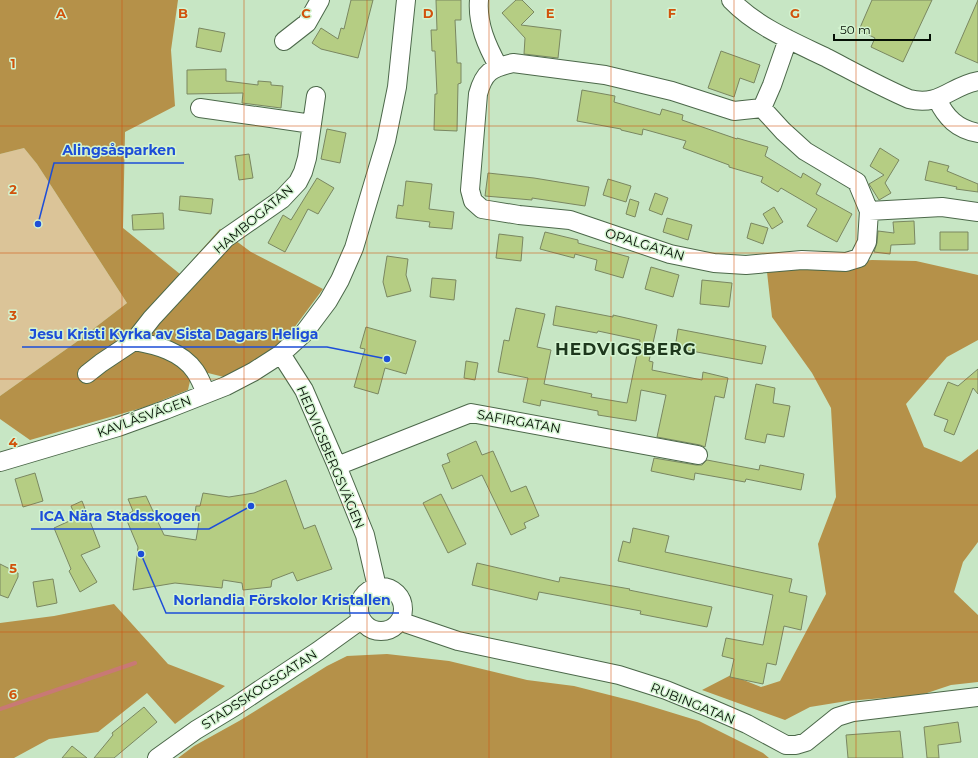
<svg xmlns="http://www.w3.org/2000/svg" width="978" height="758" font-family="Montserrat,sans-serif">
<style>
.green{fill:#dbc498}
.forest{fill:#b59149}
.lines{fill:none;stroke-linecap:round;stroke-linejoin:round}
.stream{stroke:#c87975;stroke-width:4}
.building{fill:#b5cd83;stroke:#7a8761}
.minor-casing{stroke:#4c684a;stroke-width:20}
.minor{stroke:#fff;stroke-width:18}
.grid{fill:none;stroke:#d1520b;stroke-width:1;stroke-opacity:0.55}
.labels{text-anchor:middle;dominant-baseline:central;stroke-width:3;stroke-linejoin:round;paint-order:stroke}
.street-label{font-size:13px;fill:#050f05;stroke:#d4f4d1}
.district-label{font-size:17px;font-weight:bold;letter-spacing:1px;fill:#1d371c;stroke:#d4f4d1}
.grid-label{font-size:13px;text-anchor:middle;font-weight:bold;fill:#d1520b;stroke:#d4f4d1;stroke-width:3;stroke-linejoin:round;paint-order:stroke}
.leader{fill:none;stroke:#1d4ed8;stroke-width:1.5}
.callout-dot{fill:#1d4ed8;stroke:#d4f4d1;stroke-width:1.5}
.callout-label{font-size:14px;text-anchor:middle;font-weight:bold;fill:#1d4ed8;stroke:#d4f4d1;stroke-width:3;stroke-linejoin:round;paint-order:stroke}
</style>
<rect width="100%" height="100%" fill="#c7e6c4"/>
<path class="green" d="M24 148 37 164 127 303 75 343 0 396V154Z"/>
<path class="forest" d="M0 0H178L171 50 175 106 125 132 123 228 180 274 220 229 251 252 323 289 282 344 228 378 208 373 190 381 188 390 145 407 30 440 0 419V396L75 343 127 303 37 164 24 148 0 154Z
M872 260 916 261 978 275V340L947 357 906 404 924 447 961 462 978 449V542L963 562 954 592 978 615V682L951 685 921 695 847 701 810 707 785 720 702 690 731 675 761 687 780 681 826 594 818 544 836 497 831 408 812 373 772 317 767 272 812 265Z
M114 604 168 664 225 686 175 724 147 693 98 732 49 739 14 758H0V623L54 616Z
M387 654 449 661 527 680 574 686 637 702 699 721 763 753 769 758H178L194 746 239 721 327 666 347 656Z"/>
<g class="lines">
<path class="stream" d="M0 709 135 663"/>
</g>
<path class="building" d="M351 0H373L358 58 321 49 312 43 321 28 338 39 341 28 344 29Z
M436 0H461V20H455L457 63H461V83L458 84 457 131 434 130 435 94H437L435 51H432L431 30H437Z
M516 0H522L534 12 521 25 561 30 558 58 524 54 525 38 502 13Z
M872 0H932L903 62 871 47 875 38 859 30Z
M978 0V63L955 53Z
M199 28 225 33 221 52 196 47Z
M721 51 760 65 754 83 740 78 734 97 708 88Z
M226 69V81L258 85V81L271 82V85L283 86 281 108 242 103 243 93 187 94V70Z
M582 90 615 96 614 102 660 115 662 109 683 115 682 120 737 139V138L768 147 765 156 801 178 803 173 821 184 816 194 852 214 837 242 807 226 817 209 781 188 778 192 761 182 763 177 729 167V165L683 148 686 141 643 129 642 135 621 130V129L577 121Z
M327 129 346 133 340 163 321 159Z
M880 148 899 160 885 183 891 193 879 200 869 184 884 175 870 166Z
M249 154 253 178 239 180 235 156Z
M929 161 949 166 947 171 978 184V192L956 189 957 187 925 180Z
M488 173 534 178 589 187 585 206 532 198V200L485 196Z
M317 178 334 188 318 214 308 209 285 252 268 243 283 215 291 220Z
M608 179 631 186 626 202 603 195Z
M406 181 432 184 429 209 454 212 452 229 429 227 430 222 396 218 398 205 403 206Z
M655 193 668 198 662 215 649 210Z
M180 196 213 199 211 214 179 210Z
M630 199 639 202 635 217 626 214Z
M774 207 783 222 772 229 763 214Z
M163 213 164 229 133 230 132 215Z
M667 218 692 225 688 240 663 232Z
M914 221 915 244 891 245 890 254 874 252 877 243 878 231 894 233 893 222Z
M751 223 768 228 763 244 747 238Z
M545 232 578 240V243L629 257 623 278 595 270 597 260 575 254 574 258 540 249Z
M940 232H968V250H940Z
M499 234 523 237 521 261 496 258Z
M387 256 408 259 406 275 411 291 387 297 383 282Z
M651 267 679 275 673 297 645 289Z
M432 278 456 280 454 300 430 297Z
M702 280 732 283 729 307 700 304Z
M556 306 613 317V315L657 325 649 361 653 362 652 370 702 380 703 372 728 378 724 398 715 396 705 447 700 445 657 437 666 395 641 390 636 421 598 415V411L541 400 540 406 523 402 528 378 498 372 504 340 509 341 516 308 545 314 537 347 551 350 544 384 592 394 591 397 627 403 640 340 598 331 597 333 553 325Z
M366 327 416 341 406 374 385 368 378 394 354 387 365 349 360 348Z
M678 329 766 346 762 364 675 348Z
M466 361 478 363 475 380 464 378Z
M978 369V394L973 388 954 435 944 431 948 420 934 415 948 382 958 386Z
M756 384 775 388 773 403 790 406 784 437 767 434 765 443 745 439Z
M476 441 482 455 493 451 511 492 526 486 539 516 524 523 526 528 511 535 482 475 452 489 442 465 450 462 447 454Z
M654 458 696 465H702L707 460 759 470 760 465 804 474 801 490 746 479 745 482 695 473 694 480 651 471Z
M35 473 43 501 23 507 15 479Z
M286 480 304 529 315 525 332 569 297 581 293 572 272 580 271 587 243 590 242 583 223 580 222 588 175 583 133 590 138 547 125 516 133 511 128 499 146 496 164 535 196 540 199 522 195 514 196 506H200L203 493 229 497 254 493Z
M441 494 466 544 448 553 423 503Z
M82 501 100 547 81 555 97 582 80 592 69 571 71 569 54 528 76 518 71 506Z
M633 528 669 536 665 552 792 579 789 592 807 596 801 630 784 626 776 665 767 663 763 684 730 677 734 659 722 656 726 638 763 645 773 595 618 561 623 541 630 543Z
M477 563 559 582 560 577 630 589 629 590 712 607 707 627 640 614 641 611 539 592 537 600 472 585Z
M0 564 18 573V577L8 598 0 595Z
M53 579 57 603 37 607 33 582Z
M144 707 157 722 114 758H94L113 735 112 733Z
M958 722 961 742 938 745 939 758H927L924 727Z
M900 731 903 758H848L846 735Z
M72 746 87 758H62Z"/>
<g class="lines">
<defs>
<path id="minor" d="M479 0C477 24 487 46 498 66
M731 0C757 27 794 42 827 58 854 72 881 87 909 99 940 107 950 86 978 81
M284 41 307 23 320 0
M937 99C946 118 957 129 978 133
M200 108 312 124
M762 108 783 131 805 151 857 182 869 211 867 242 859 258 846 262 802 260 746 265 714 263 670 254 570 220 519 215 482 209 473 201 470 190 478 94C484 72 491 68 513 63L605 75 672 91 734 111 762 108 772 85 788 39
M869 211 942 207 978 212
M134 341 152 318 226 238 282 199 298 182 303 172 307 158 316 96
M87 374 101 363 134 341C156 345 181 351 195 371 200 378 203 386 206 394
M0 462 118 427 165 410 226 386 253 372 281 354
M337 466 471 413 698 455
M359 609a22 22 0 1 1 44 0a22 22 0 1 1-44 0Z
M377 587 365 535 337 466 304 390 281 354 304 333 328 301 340 280 354 248 386 141 397 87 406 0
M401 620 408 624 458 641 619 675 666 690 710 708 747 724 786 745H796L806 742 837 717 853 712 978 697
M157 758 196 730 234 707 318 651 361 620"/>
</defs>
<use href="#minor" class="minor-casing"/>
<use href="#minor" class="minor"/>
</g>
<path class="grid" d="M122 0V758M244 0V758M367 0V758M489 0V758M611 0V758M734 0V758M856 0V758M0 126H978M0 253H978M0 379H978M0 505H978M0 632H978"/>
<g class="labels">
<g class="street-label">
<text transform="translate(253 219) rotate(-40)">HAMBOGATAN</text>
<text transform="translate(645 244) rotate(17)">OPALGATAN</text>
<text transform="translate(144 416) rotate(-20)">KAVLÅSVÄGEN</text>
<text transform="translate(519 421) rotate(10)">SAFIRGATAN</text>
<text transform="translate(331 457) rotate(67)">HEDVIGSBERGSVÄGEN</text>
<text transform="translate(259 689) rotate(-33)">STADSSKOGSGATAN</text>
<text transform="translate(693 703) rotate(22)">RUBINGATAN</text>
</g>
<g class="district-label">
<text x="626" y="349">HEDVIGSBERG</text>
</g>
</g>
<g class="grid-label">
<text x="61" y="18">A</text>
<text x="183" y="18">B</text>
<text x="306" y="18">C</text>
<text x="428" y="18">D</text>
<text x="550" y="18">E</text>
<text x="672" y="18">F</text>
<text x="795" y="18">G</text>
<text x="13" y="68">1</text>
<text x="13" y="194">2</text>
<text x="13" y="320">3</text>
<text x="13" y="447">4</text>
<text x="13" y="573">5</text>
<text x="13" y="699">6</text>
</g>
<path class="leader" d="M38 224L54 163H184M387 359L327 347H22M251 506L209 529H31M141 554L166 613H399"/>
<g class="callout-dot">
<circle cx="38" cy="224" r="4"/>
<circle cx="387" cy="359" r="4"/>
<circle cx="251" cy="506" r="4"/>
<circle cx="141" cy="554" r="4"/>
</g>
<g class="callout-label">
<text x="119" y="155">Alingsåsparken</text>
<text x="174" y="339">Jesu Kristi Kyrka av Sista Dagars Heliga</text>
<text x="120" y="521">ICA Nära Stadsskogen</text>
<text x="282" y="605">Norlandia Förskolor Kristallen</text>
</g>
<path d="M834 34v6h96v-6" fill="none" stroke="#050f05" stroke-width="2"/>
<text x="840" y="34" font-size="12" fill="#050f05" stroke="#d4f4d1" stroke-width="3" paint-order="stroke">50 m</text>
</svg>
